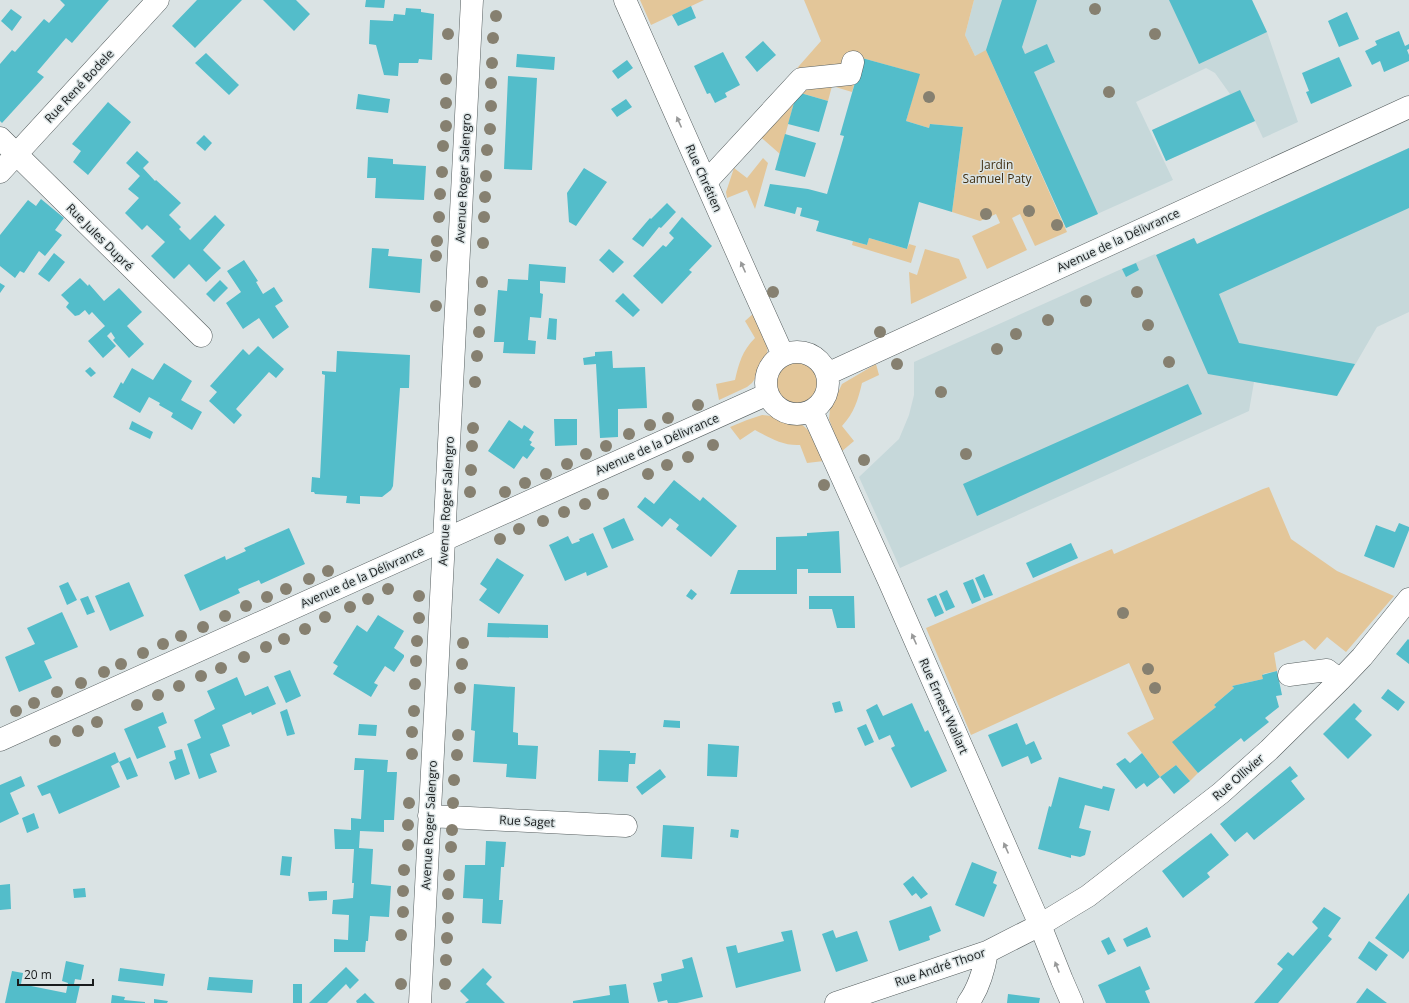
<svg xmlns="http://www.w3.org/2000/svg" width="1409" height="1003" font-family="'Open Sans',sans-serif">
<style>
.built{fill:#c6d8da}
.green{fill:#e3c699}
.building{fill:#53bdca}
.lines{fill:none;stroke-linecap:round;stroke-linejoin:round}
.minor-casing{stroke:#565e5f;stroke-width:23}
.minor{stroke:#fff;stroke-width:22}
.tree{fill:#868070}
.oneway{fill:#989999}
.labels{text-anchor:middle;dominant-baseline:central;stroke-width:3;stroke-linejoin:round;paint-order:stroke}
.street-label{font-size:12px;fill:#191c1d;stroke:#dae3e4}
.park-label{font-size:12px;fill:#412f11;stroke:#dae3e4}
</style>
<rect width="100%" height="100%" fill="#dae3e4"/>
<path class="built" d="M974 0H1252L1267 32 1298 122 1263 138 1255 121 1166 161 1152 130 1230 94 1215 73 1206 68 1136 102 1173 180 1066 228 986 51 975 56 965 35Z
M1409 148V312L1377 327 1337 396 1254 382 1249 411 900 568 859 477 899 439 909 415 914 395V362L1155 254 1156 255 1194 238 1197 244Z"/>
<path class="green" d="M640 0H704L651 25Z
M804 0H974L965 35 975 56 986 50 1067 232 1035 246 1020 214 1012 218 1027 250 987 269 972 236 1000 223 996 214 980 221 952 212 963 127 930 124 929 128 906 121 919 74 862 58 852 92 832 86 828 101 797 92 780 154 747 125 821 41Z
M763 158 768 163 755 209 747 190 727 198 726 192 734 168 747 178Z
M869 238 907 249 909 244 916 246 911 263 852 245 853 241 867 245Z
M925 249 959 259 967 278 911 304 909 272 917 275Z
M754 313 768 345 767 354 759 368 756 377 752 383 747 387 719 400 716 384 735 380C739 363 742 351 755 338L745 321Z
M775 382a22 22 0 1 1 44 0a22 22 0 1 1-44 0Z
M876 364 879 375 862 383C858 400 854 413 842 426L854 441 841 452 829 419 830 409 842 384Z
M762 415C770 415 775 418 783 420 788 422 793 422 798 423 812 428 818 449 824 461L807 463 800 445C783 446 770 438 755 430L740 440 730 427 747 420Z
M1269 487 1291 539 1337 571 1394 596 1346 652 1327 637 1315 650 1304 640 1274 653 1277 671 1263 674V679L1232 686 1234 688 1214 705 1216 707 1173 742 1198 773 1190 781 1176 765 1160 777 1127 733 1154 719 1129 663 971 735 926 628 1112 549 1114 554 1263 489Z"/>
<path class="building" d="M60 0H109L72 43 66 38 37 72 44 77 2 123 0 121V64L12 50 15 52 44 19 49 23 65 5Z
M197 0H242L195 48 172 26Z
M263 0H296L310 14 294 31Z
M366 0H385L384 8 365 7Z
M1002 0H1037L1022 47 1025 54 1047 44 1055 62 1034 72 1098 214 1066 228 986 50Z
M1169 0H1252L1267 32 1199 64Z
M691 6 696 18 678 26 672 15Z
M406 8 421 9V12L434 14 432 60 419 59 418 63H399L398 76 384 75 376 45 369 44 370 20 393 21 394 14 405 15Z
M11 9 22 17 12 31 1 21Z
M1347 12 1359 39 1339 47 1328 21Z
M1399 31 1405 46 1409 44V49L1407 50 1409 55V61L1384 72 1380 61 1372 65 1365 51 1377 45 1375 41Z
M763 41 776 55 757 72 745 57Z
M723 52 740 85 725 93 727 97 715 103 710 93 707 94 694 66Z
M206 53 239 85 229 95 195 63Z
M517 54 555 57 554 70 516 67Z
M1339 57 1352 86 1311 104 1306 92 1309 91 1302 73Z
M862 58 920 74 906 121 929 128 930 124 963 127 952 212 919 202 907 249 869 238 867 245 816 231 819 221 800 216 802 208 797 207 795 214 764 206 770 184 808 189 827 194 844 136 840 135Z
M627 60 633 68 618 79 612 71Z
M508 76 537 78 532 170 504 169Z
M1240 90 1255 121 1166 161 1152 130Z
M797 92 828 101 819 132 788 124Z
M358 94 390 99 388 113 356 109Z
M626 99 632 107 617 117 611 109Z
M108 102 131 122 88 175 73 162 81 151 72 144Z
M785 134 816 143 805 177 775 170Z
M204 135 212 143 205 151 196 143Z
M1409 148V208L1219 294 1239 343 1355 364 1337 396 1208 374 1156 255 1194 238 1197 244Z
M137 151 149 162 143 168 155 181 156 180 181 203 169 215 181 227 179 229 190 240 215 215 225 225 203 250 221 268 206 282 189 264 174 279 151 256 165 242 147 225 142 230 125 213 139 198 128 189 140 176 126 163Z
M368 157 393 159V164L426 166 424 200 375 198 376 178H367Z
M584 168 607 182 576 226 569 222 567 193Z
M41 199 64 218 55 230 62 235 45 256 39 251 24 273 20 271 15 278 0 266V235L28 200 36 206Z
M667 203 676 212 661 228 659 227 643 247 632 239 650 218 651 219Z
M682 217 712 246 689 270 692 272 662 304 633 276 663 245 666 247 674 238 669 233Z
M372 248 389 249 388 256 422 259 420 293 369 288Z
M609 249 624 262 613 273 599 260Z
M54 253 65 262 49 282 38 274Z
M244 260 258 281 256 282 263 294 274 287 283 301 275 306 289 327 273 339 259 318 243 329 226 303 241 292 227 271Z
M1136 263 1139 270 1126 277 1122 269Z
M529 264 566 267 565 283 540 281V293L543 294 541 318 530 317 528 340 536 341 535 354 503 353 504 342H494L498 290 507 291 508 279 528 280Z
M80 278 88 286 89 284 104 301 119 288 142 312 127 326 144 344 129 358 113 340 115 338 111 332 107 336 116 346 103 358 88 341 105 326 92 312 89 315 85 310 79 315 75 316 66 307 69 303 61 295Z
M220 280 228 288 214 302 206 294Z
M0 283 5 286 0 293Z
M623 293 640 310 633 317 615 301Z
M549 318 557 319 556 340 547 339Z
M258 346 284 369 276 378 269 372 252 391 236 409 242 415 234 424 209 401 217 392 210 386 243 349 249 355Z
M337 351 410 355 409 388H400L393 486 391 490 382 497 360 496V504L346 503 347 496 315 494 314 492H311L312 477 320 478 325 375 322 374V371L336 372Z
M612 351 613 368 645 367 647 408 618 409V437L600 438 596 364 584 365 583 358 595 356V352Z
M164 363 192 381 181 400 202 412 192 430 171 417 173 413 159 405 160 403 149 397 140 413 113 397 121 382 123 384 132 368 153 380Z
M90 367 96 373 91 377 85 371Z
M1188 384 1202 414 977 516 963 484Z
M554 419H577V445L555 446Z
M509 420 522 429 524 425 534 432 529 440 532 442 530 445 535 448 527 459 523 456 514 469 488 451Z
M132 421 153 432 150 439 129 429Z
M674 480 700 501 703 497 737 526 711 557 676 529 679 525 670 518 662 527 637 507 645 497 654 504Z
M624 518 634 540 612 549 603 528Z
M1399 523 1409 527V530L1394 568 1364 556 1376 525 1395 532Z
M289 528 305 564 261 584 259 580 238 589 240 593 200 611 184 575 225 556 226 560 246 551 244 548Z
M839 531 841 573H808V569H797V594H730L738 570H776V537L807 536V533Z
M593 533 608 567 587 576 586 572 565 581 549 545 568 536 572 544 580 541 579 539Z
M1071 543 1078 558 1033 578 1026 563Z
M497 558 524 575 499 614 479 600 487 589 480 584Z
M984 574 993 595 984 598 975 578Z
M973 579 981 600 972 604 963 583Z
M68 582 77 600 67 605 59 586Z
M129 582 144 616 110 631 95 596Z
M691 589 697 594 692 600 686 596Z
M947 590 955 607 946 611 939 594Z
M936 595 944 613 935 617 927 599Z
M88 596 95 612 87 615 80 599Z
M809 596H854L855 628H837L832 609H809Z
M62 612 78 647 44 661 52 678 19 692 5 657 35 644 27 628Z
M378 615 404 631 394 648 404 655V657L394 672 385 666 374 683 378 685 371 697 333 674 338 666 333 663 357 625 367 632Z
M488 623 548 625V638L487 637Z
M1408 639 1409 640V664L1396 654Z
M290 670 301 696 286 703 274 676Z
M1277 671 1282 695 1276 696 1279 707 1265 718 1269 722 1244 742 1241 738 1198 773 1172 742 1216 707 1214 705 1234 688 1232 686 1263 679 1262 675Z
M237 677 245 696 268 686 276 704 252 715 251 712 222 725 230 746 210 754 217 772 199 779 187 744 201 738 194 720 215 709 207 691Z
M474 684 515 687 513 732 518 733V745L538 746 536 779 506 777 507 764 473 762 475 731 471 730Z
M1388 689 1405 702 1398 711 1381 698Z
M840 701 843 711 835 713 832 703Z
M912 703 925 732 928 730 947 771 911 788 891 748 895 746 890 735 879 740 866 710 877 704 883 716Z
M1354 703 1362 711 1355 719 1372 735 1348 759 1323 734Z
M287 709 295 734 287 736 280 712Z
M163 712 167 723 158 727 166 747 137 759 124 729Z
M664 720 680 721V728L663 727Z
M1017 723 1026 745 1034 741 1042 759 1031 764 1028 756 1002 767 988 735Z
M359 724 377 725 376 736 358 735Z
M866 724 874 742 865 746 857 728Z
M708 744 739 746 737 777 707 776Z
M182 749 190 774 175 780 169 762 176 759 174 751Z
M599 750 630 751V753H636L635 764H629L628 782 598 781Z
M115 752 119 762 130 757 138 776 127 780 119 762 111 766 120 787 59 814 50 793 42 796 37 786Z
M1142 753 1160 777 1147 787 1144 783 1136 789 1116 764 1125 758 1130 763Z
M355 758 388 760 387 772H397L394 820H384V832L360 831 359 848 373 849 371 884 391 886 389 917 370 916 368 941H366L365 952H334V939L348 940 349 915 332 914 333 900 353 898 354 883H352L354 849H335L334 829 351 830V818L361 819 364 770H354Z
M1176 765 1190 781 1174 794 1160 777Z
M1290 766 1298 776 1291 781 1305 799 1254 840 1247 832 1235 842 1220 824Z
M660 769 666 777 642 795 636 787Z
M21 776 25 786 10 793 19 814 0 823V785Z
M1059 777 1102 789 1103 786 1115 789 1109 811 1085 805 1079 828 1091 831 1085 855 1080 857 1071 855V858L1038 849 1049 806 1051 807Z
M34 813 39 828 27 833 22 818Z
M663 825 694 827 692 859 661 857Z
M731 829 739 830 738 838 730 837Z
M1211 833 1229 855 1207 873 1210 877 1183 898 1162 871Z
M486 841 506 842 504 867H501L499 900H503L501 924 482 923 483 899 463 898 465 865H485Z
M282 856 292 857 290 876 280 875Z
M972 862 997 872 993 883 997 885 984 917 955 905Z
M913 876 928 894 921 899 916 893 912 896 903 884Z
M10 884 11 909 0 910V885Z
M85 888 86 897 74 898 73 889Z
M327 891V900L309 901 308 892Z
M1409 893V951L1403 959 1375 938Z
M931 906 941 931 929 936 930 940 899 951 889 921Z
M1324 907 1341 918 1328 936 1332 939 1278 1003H1254L1283 969 1277 964 1288 952 1293 956 1318 928 1312 922Z
M1147 927 1151 937 1127 947 1123 939Z
M792 930 801 971 736 988 726 947 736 945 738 953 784 941 781 932Z
M833 930 836 938 857 931 868 961 836 972 822 934Z
M1109 937 1116 951 1108 955 1101 941Z
M1369 941 1388 955 1376 971 1358 958Z
M692 957 703 997 677 1003H668L667 1000 658 1002 653 983 662 981 661 974 684 968 682 960Z
M66 961 84 965 81 980 75 979 74 984 80 985 76 1003H5L12 971 23 973 21 984 66 993 68 983 62 981Z
M1140 966 1150 989 1145 991 1150 1003H1106L1098 985Z
M346 967 359 980 350 989 346 984 327 1003H309Z
M120 968 165 974 163 986 118 981Z
M483 968 492 977 486 984 505 1003H465L469 1000 460 991Z
M209 977 253 980 252 993 207 990Z
M293 984H302V1003H293Z
M626 984 629 1003H573V1001L610 995 609 986Z
M1367 988 1387 1003H1356Z
M365 993 375 1003H357L356 1001Z
M1008 994 1040 998 1039 1003H1007Z
M112 995 125 997 124 1000 145 1002V1003H111Z
M154 999 168 1001 167 1003H154Z"/>
<g class="lines">
<defs>
<path id="minor" d="M625 0 751 284 783 355
M0 138 201 336
M0 172 158 0
M706 182 801 79 850 74 853 62
M766 383a31 31 0 1 1 62 0a31 31 0 1 1-62 0Z
M827 374 1409 107
M812 411 889 581 1040 925 1062 980 1072 1003
M1289 675 1327 670 1340 680
M0 740 768 394
M429 816 626 826
M420 1003 472 0
M836 1003 987 952 1040 925 1088 896 1221 793 1269 750 1340 680 1362 657 1409 599
M968 1003C979 988 984 970 987 952"/>
</defs>
<use href="#minor" class="minor-casing"/>
<use href="#minor" class="minor"/>
</g>
<g class="tree">
<circle cx="1095" cy="9" r="6"/>
<circle cx="496" cy="16" r="6"/>
<circle cx="448" cy="34" r="6"/>
<circle cx="1155" cy="34" r="6"/>
<circle cx="493" cy="38" r="6"/>
<circle cx="492" cy="63" r="6"/>
<circle cx="446" cy="79" r="6"/>
<circle cx="491" cy="83" r="6"/>
<circle cx="1109" cy="92" r="6"/>
<circle cx="929" cy="97" r="6"/>
<circle cx="446" cy="103" r="6"/>
<circle cx="491" cy="106" r="6"/>
<circle cx="446" cy="126" r="6"/>
<circle cx="490" cy="129" r="6"/>
<circle cx="443" cy="146" r="6"/>
<circle cx="487" cy="150" r="6"/>
<circle cx="442" cy="172" r="6"/>
<circle cx="486" cy="176" r="6"/>
<circle cx="440" cy="194" r="6"/>
<circle cx="485" cy="197" r="6"/>
<circle cx="1029" cy="211" r="6"/>
<circle cx="986" cy="214" r="6"/>
<circle cx="439" cy="217" r="6"/>
<circle cx="484" cy="217" r="6"/>
<circle cx="1057" cy="225" r="6"/>
<circle cx="437" cy="241" r="6"/>
<circle cx="483" cy="243" r="6"/>
<circle cx="436" cy="256" r="6"/>
<circle cx="482" cy="282" r="6"/>
<circle cx="773" cy="292" r="6"/>
<circle cx="1137" cy="292" r="6"/>
<circle cx="1086" cy="301" r="6"/>
<circle cx="436" cy="306" r="6"/>
<circle cx="480" cy="310" r="6"/>
<circle cx="1048" cy="320" r="6"/>
<circle cx="1148" cy="325" r="6"/>
<circle cx="479" cy="332" r="6"/>
<circle cx="880" cy="332" r="6"/>
<circle cx="1016" cy="334" r="6"/>
<circle cx="997" cy="349" r="6"/>
<circle cx="477" cy="356" r="6"/>
<circle cx="1169" cy="362" r="6"/>
<circle cx="897" cy="364" r="6"/>
<circle cx="475" cy="382" r="6"/>
<circle cx="941" cy="392" r="6"/>
<circle cx="698" cy="405" r="6"/>
<circle cx="668" cy="418" r="6"/>
<circle cx="650" cy="425" r="6"/>
<circle cx="473" cy="428" r="6"/>
<circle cx="629" cy="434" r="6"/>
<circle cx="713" cy="445" r="6"/>
<circle cx="472" cy="446" r="6"/>
<circle cx="606" cy="446" r="6"/>
<circle cx="586" cy="454" r="6"/>
<circle cx="966" cy="454" r="6"/>
<circle cx="688" cy="457" r="6"/>
<circle cx="864" cy="460" r="6"/>
<circle cx="567" cy="464" r="6"/>
<circle cx="667" cy="465" r="6"/>
<circle cx="471" cy="470" r="6"/>
<circle cx="546" cy="474" r="6"/>
<circle cx="648" cy="474" r="6"/>
<circle cx="525" cy="483" r="6"/>
<circle cx="824" cy="485" r="6"/>
<circle cx="470" cy="492" r="6"/>
<circle cx="505" cy="492" r="6"/>
<circle cx="603" cy="494" r="6"/>
<circle cx="585" cy="504" r="6"/>
<circle cx="564" cy="512" r="6"/>
<circle cx="543" cy="521" r="6"/>
<circle cx="519" cy="529" r="6"/>
<circle cx="500" cy="539" r="6"/>
<circle cx="328" cy="571" r="6"/>
<circle cx="309" cy="579" r="6"/>
<circle cx="286" cy="589" r="6"/>
<circle cx="388" cy="589" r="6"/>
<circle cx="419" cy="596" r="6"/>
<circle cx="267" cy="597" r="6"/>
<circle cx="368" cy="599" r="6"/>
<circle cx="246" cy="606" r="6"/>
<circle cx="350" cy="607" r="6"/>
<circle cx="1123" cy="613" r="6"/>
<circle cx="225" cy="616" r="6"/>
<circle cx="325" cy="617" r="6"/>
<circle cx="419" cy="618" r="6"/>
<circle cx="203" cy="627" r="6"/>
<circle cx="305" cy="629" r="6"/>
<circle cx="181" cy="636" r="6"/>
<circle cx="284" cy="639" r="6"/>
<circle cx="417" cy="641" r="6"/>
<circle cx="463" cy="643" r="6"/>
<circle cx="163" cy="644" r="6"/>
<circle cx="266" cy="647" r="6"/>
<circle cx="143" cy="653" r="6"/>
<circle cx="244" cy="657" r="6"/>
<circle cx="416" cy="661" r="6"/>
<circle cx="121" cy="664" r="6"/>
<circle cx="462" cy="664" r="6"/>
<circle cx="221" cy="668" r="6"/>
<circle cx="1148" cy="669" r="6"/>
<circle cx="104" cy="672" r="6"/>
<circle cx="201" cy="676" r="6"/>
<circle cx="81" cy="683" r="6"/>
<circle cx="415" cy="684" r="6"/>
<circle cx="179" cy="686" r="6"/>
<circle cx="460" cy="688" r="6"/>
<circle cx="1155" cy="688" r="6"/>
<circle cx="57" cy="692" r="6"/>
<circle cx="158" cy="695" r="6"/>
<circle cx="34" cy="703" r="6"/>
<circle cx="137" cy="705" r="6"/>
<circle cx="16" cy="711" r="6"/>
<circle cx="414" cy="711" r="6"/>
<circle cx="97" cy="722" r="6"/>
<circle cx="78" cy="731" r="6"/>
<circle cx="412" cy="732" r="6"/>
<circle cx="458" cy="735" r="6"/>
<circle cx="55" cy="741" r="6"/>
<circle cx="412" cy="754" r="6"/>
<circle cx="457" cy="755" r="6"/>
<circle cx="454" cy="780" r="6"/>
<circle cx="409" cy="803" r="6"/>
<circle cx="453" cy="803" r="6"/>
<circle cx="408" cy="825" r="6"/>
<circle cx="452" cy="830" r="6"/>
<circle cx="408" cy="845" r="6"/>
<circle cx="451" cy="847" r="6"/>
<circle cx="404" cy="870" r="6"/>
<circle cx="449" cy="875" r="6"/>
<circle cx="403" cy="891" r="6"/>
<circle cx="448" cy="894" r="6"/>
<circle cx="403" cy="912" r="6"/>
<circle cx="448" cy="918" r="6"/>
<circle cx="401" cy="935" r="6"/>
<circle cx="447" cy="938" r="6"/>
<circle cx="446" cy="960" r="6"/>
<circle cx="401" cy="984" r="6"/>
<circle cx="445" cy="984" r="6"/>
</g>
<defs><path id="oneway-solid" d="M-6-.8H1V-3.2L6.5 0L1 3.2V.8H-6Z"/></defs>
<g class="oneway">
<use href="#oneway-solid" transform="translate(679 122) rotate(-114)"/>
<use href="#oneway-solid" transform="translate(743 267) rotate(-114)"/>
<use href="#oneway-solid" transform="translate(914 639) rotate(-114)"/>
<use href="#oneway-solid" transform="translate(1006 848) rotate(-114)"/>
<use href="#oneway-solid" transform="translate(1057 967) rotate(-111)"/>
</g>
<g class="labels">
<g class="street-label">
<text transform="translate(79 86) rotate(-47)">Rue René Bodele</text>
<text transform="translate(463 178) rotate(-87)">Avenue Roger Salengro</text>
<text transform="translate(704 178) rotate(66)">Rue Chrétien</text>
<text transform="translate(100 237) rotate(45)">Rue Jules Dupré</text>
<text transform="translate(1118 240) rotate(-25)">Avenue de la Délivrance</text>
<text transform="translate(657 444) rotate(-24)">Avenue de la Délivrance</text>
<text transform="translate(446 501) rotate(-87)">Avenue Roger Salengro</text>
<text transform="translate(362 577) rotate(-24)">Avenue de la Délivrance</text>
<text transform="translate(944 706) rotate(66)">Rue Ernest Wallart</text>
<text transform="translate(1238 777) rotate(-41)">Rue Ollivier</text>
<text transform="translate(527 821) rotate(3)">Rue Saget</text>
<text transform="translate(429 825) rotate(-87)">Avenue Roger Salengro</text>
<text transform="translate(940 967) rotate(-19)">Rue André Thoor</text>
</g>
<g class="park-label">
<text x="997" y="164">Jardin<tspan x="997" dy="14">Samuel Paty</tspan></text>
</g>
</g>
<path d="M18 979v6h75v-6" fill="none" stroke="#191c1d" stroke-width="2"/>
<text x="24" y="979" font-size="12" fill="#191c1d" stroke="#dae3e4" stroke-width="3" paint-order="stroke">20 m</text>
</svg>
